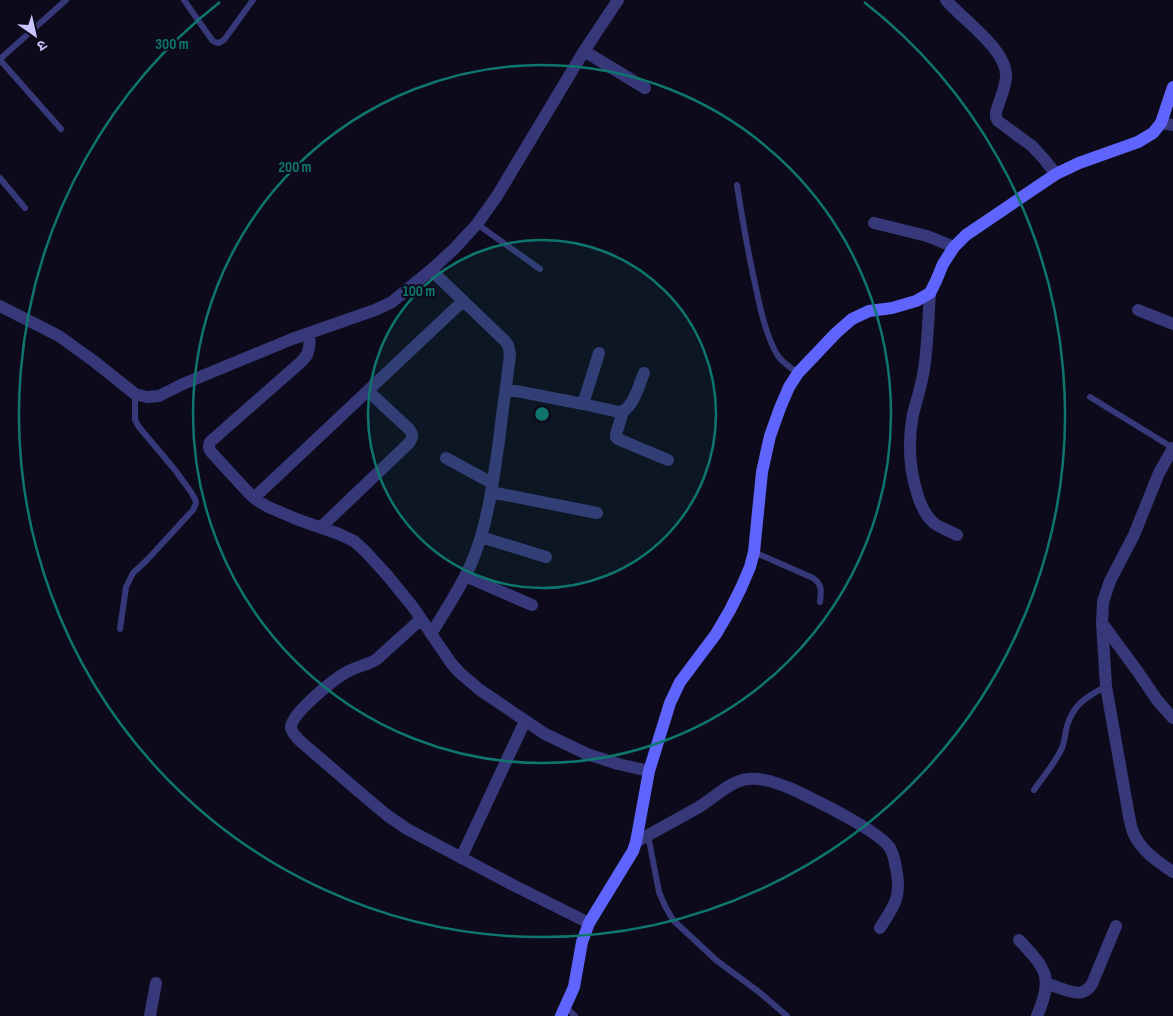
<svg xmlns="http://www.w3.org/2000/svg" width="1173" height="1016" font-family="'Sofia Sans Condensed','Noto Sans Devanagari',sans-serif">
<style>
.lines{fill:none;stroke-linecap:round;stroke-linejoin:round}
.lane{stroke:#373879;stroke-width:6}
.street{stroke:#373879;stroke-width:12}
.secondary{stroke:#5f64fc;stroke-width:12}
.ring{fill:none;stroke:#0f766e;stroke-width:2.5}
.centre{fill:#0f766e;stroke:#0d0b1b;stroke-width:2.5}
.ring-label{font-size:15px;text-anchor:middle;font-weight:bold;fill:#0f766e;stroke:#0d0b1b;stroke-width:4;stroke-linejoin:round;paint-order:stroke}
</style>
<rect width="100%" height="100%" fill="#0d0b1b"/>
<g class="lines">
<path class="lane" d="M184 0 212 40 215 42 219 43 224 40 253 0
M0 59 66 0
M0 60 61 129
M0 178 25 208
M737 185C743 224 750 263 759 302 763 320 768 340 778 356 783 363 791 368 798 373
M477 224 540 269
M1090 397 1173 448
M754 552 813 578C823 585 821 592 820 602
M120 629 126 587 133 573 146 561 193 510 196 503 195 499 191 492 175 470 139 427 135 420V394
M1034 790C1043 777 1055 763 1062 748 1065 741 1065 733 1067 726 1074 703 1087 697 1106 686
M648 835 659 892 665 906 673 920 716 960 759 992 787 1016
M565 1006 575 1016"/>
<path class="street" d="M946 0C963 20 1009 51 1006 78 1005 89 999 102 996 112V117L998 121 1032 146 1044 159 1056 174
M584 51 645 88
M1161 123 1173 125
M874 223 927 236 954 247
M431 270 504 340 508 345 510 354C507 383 502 412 499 441 493 482 488 525 471 564 460 589 445 611 431 634
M930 293C928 318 928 344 924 369 922 384 917 399 913 414 908 440 909 467 917 493 920 503 925 516 934 523 940 528 950 531 957 535
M0 306 59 336 95 362 135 394 147 397 159 396 183 384 292 339 375 310 392 302 431 270 454 249 477 224 497 196 584 51 618 0
M1138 310 1173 324
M310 333 309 348 307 355 301 362 210 442C208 447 209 449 212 453L246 490 254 498 268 507 299 520 339 534 354 541 364 550 387 575 413 607 451 663 460 673 480 690 545 734 587 754 618 764 649 771
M506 389 583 404 619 412C633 411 639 384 644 373
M583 404 599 353
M623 412 616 434V437L618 439 668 460
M1173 448 1159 473 1134 535 1110 581 1103 602 1102 623 1106 686 1129 816C1130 821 1131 827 1133 832 1140 850 1158 862 1173 872
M446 458 492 483
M491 492 597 513
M254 498 463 301
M321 527 407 445C413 439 414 435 409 429L368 391
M481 537 546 557
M465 576 532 605
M421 619 377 659C368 665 358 666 349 671 336 677 292 713 291 727 291 732 296 736 299 740L357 790 388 816 407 829 511 884 589 923
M1102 623 1138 672 1157 700 1173 718
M636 842C657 830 678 819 699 807 714 798 730 781 748 779 762 777 779 784 792 789 811 798 884 833 891 850 894 856 895 862 896 868 902 896 895 905 880 928
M461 858 525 721
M1019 940C1046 969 1054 977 1037 1016
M1046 983C1055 986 1074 995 1082 992 1087 991 1089 988 1092 984L1116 926
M150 1016 156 983"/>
<path class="secondary" d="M561 1016 574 987 582 942 589 923 633 851 636 842 649 771 670 703 680 682 716 634 730 610 741 588 750 567 754 552 762 472 770 436 780 408 789 387 798 373 836 333 852 319 869 311 892 308 916 301 930 293 936 281 943 264 954 247 966 235 1056 174 1079 163 1138 142 1153 133 1161 123 1173 87"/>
</g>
<circle cx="542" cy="414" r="174" fill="#0f766e" fill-opacity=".12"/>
<g class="ring">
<circle cx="542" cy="414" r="174"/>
<circle cx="542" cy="414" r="349"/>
<path d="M864 2A523 523 0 1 1 220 2"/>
</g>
<circle cx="542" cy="414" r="8" class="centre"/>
<g class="ring-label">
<text x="172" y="49">300 m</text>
<text x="295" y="172">200 m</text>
<text x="419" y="296">100 m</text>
</g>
<g transform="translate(35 35) rotate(146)" stroke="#0d0b1b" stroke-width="4" paint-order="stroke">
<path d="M0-4L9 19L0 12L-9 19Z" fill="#c9c6fe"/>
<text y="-8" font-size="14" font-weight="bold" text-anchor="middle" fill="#c9c6fe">उ</text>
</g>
</svg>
